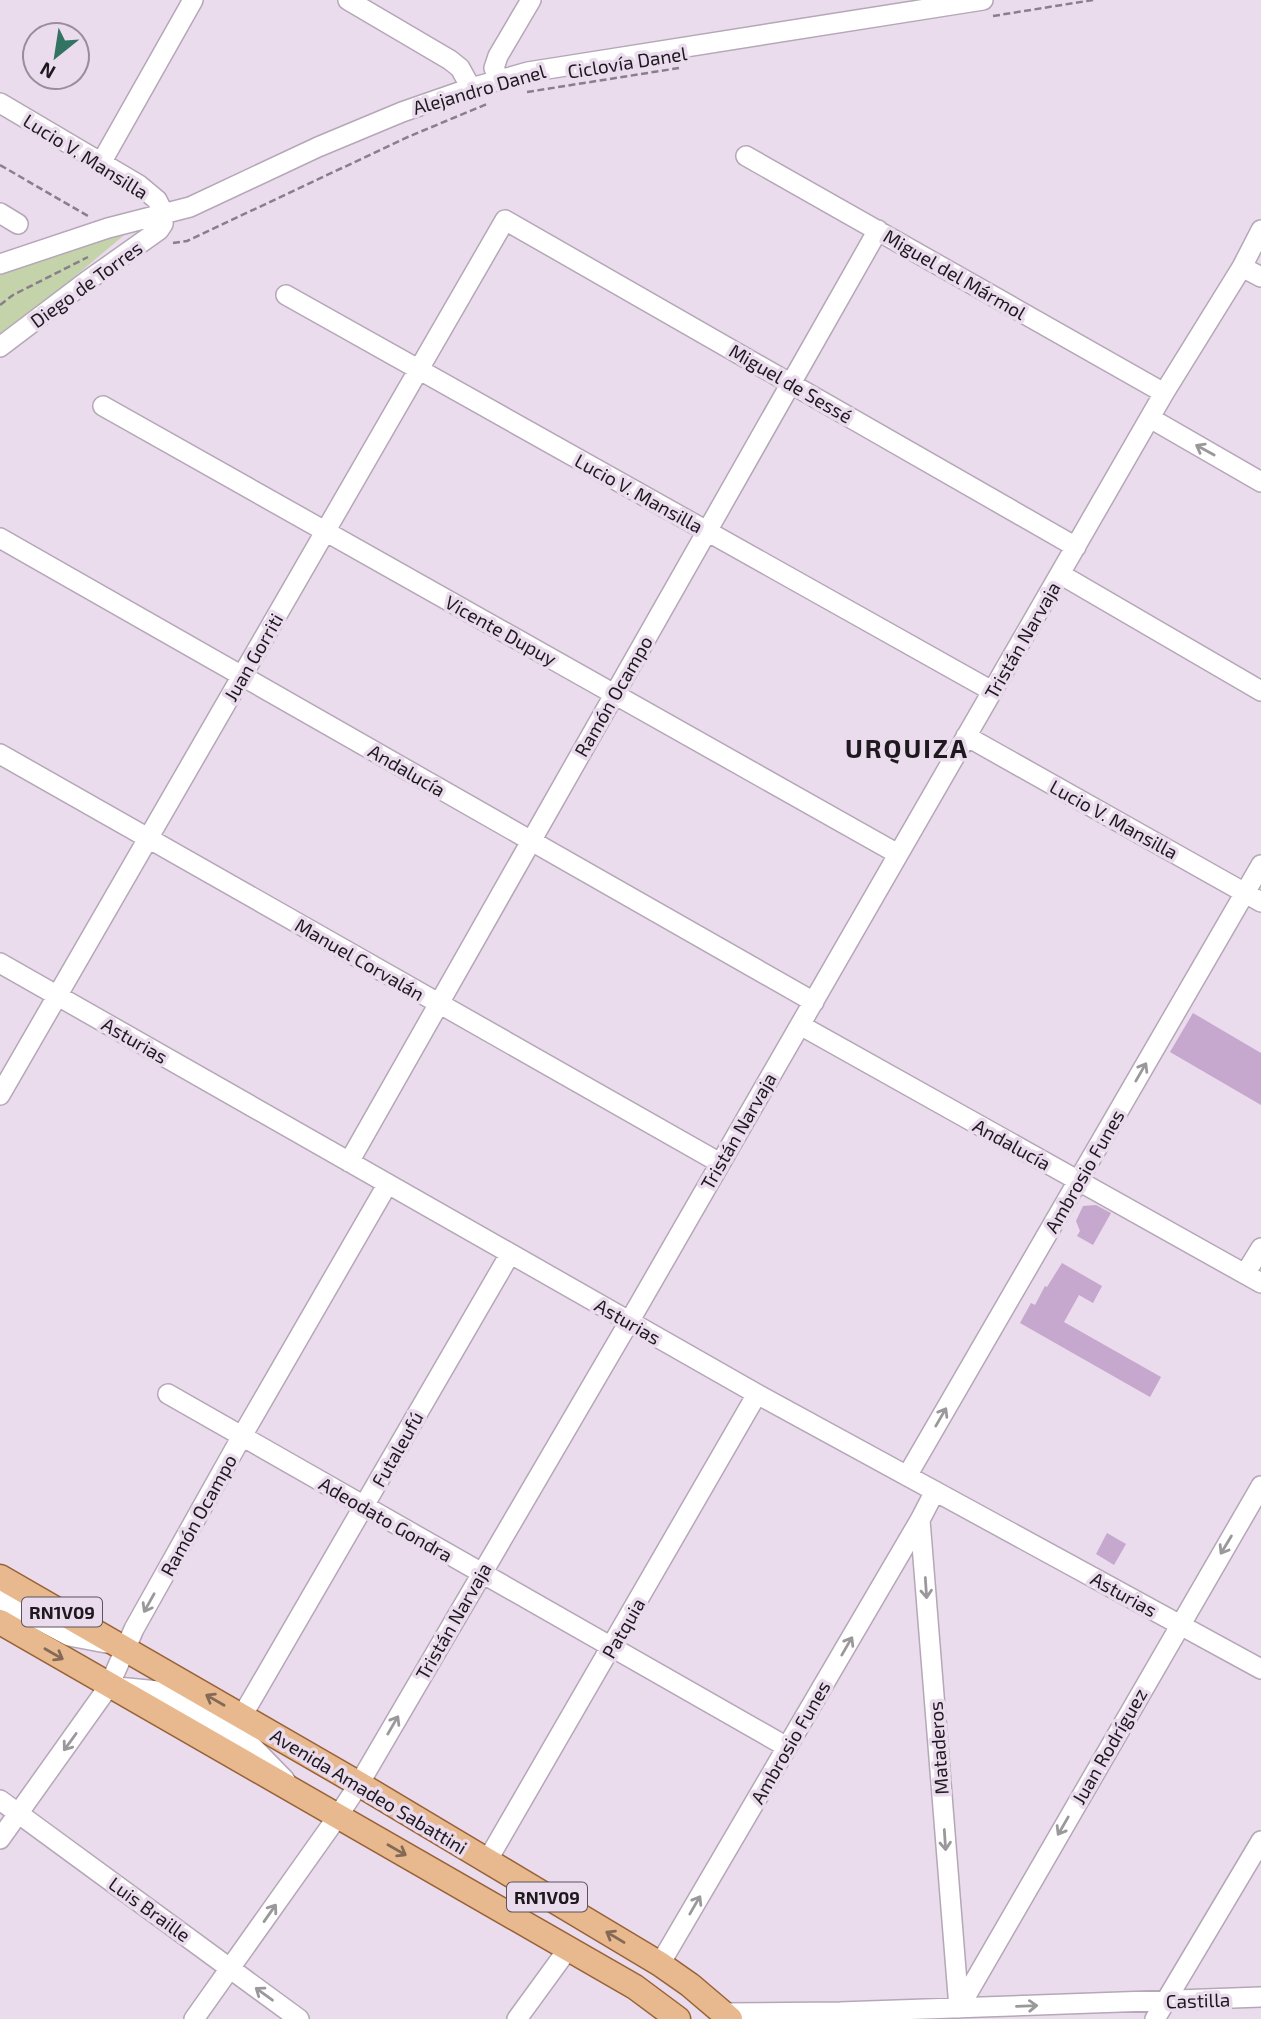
<svg xmlns="http://www.w3.org/2000/svg" width="1261" height="2019" font-family="'Exo 2',sans-serif">
<style>
.green{fill:#c4d3a9}
.building{fill:#c6a7ce}
.lines{fill:none;stroke-linecap:round;stroke-linejoin:round}
.minor-casing{stroke:#b5a7b8;stroke-width:22}
.major-casing{stroke:#986236;stroke-width:27}
.path{stroke:#897f8b;stroke-width:2.5;stroke-dasharray:7 3.5;stroke-linecap:butt}
.minor{stroke:#fff;stroke-width:19}
.major{stroke:#e8b98e;stroke-width:24}
.oneway{stroke:#9a989a}
.oneway2{stroke:#836956}
.labels{text-anchor:middle;dominant-baseline:central;stroke-width:7;stroke-linejoin:round;paint-order:stroke}
.shield{fill:#eadbed;stroke:#5b535d;stroke-width:2}
.shield-label{font-size:18px;font-weight:bold;fill:#1e191f}
.street-label{font-size:19px;fill:#1e191f;stroke:#eadbed}
.district-label{font-size:26px;font-weight:bold;letter-spacing:2px;fill:#1e191f;stroke:#eadbed}
</style>
<rect width="100%" height="100%" fill="#eadbed"/>
<path class="green" d="M129 231 0 339V273Z"/>
<path class="building" d="M1193 1013 1261 1053V1105L1170 1052Z
M1096 1205 1111 1213 1093 1245 1077 1236 1080 1231 1076 1221 1083 1206Z
M1062 1263 1102 1286 1093 1303 1079 1295 1064 1322 1161 1377 1150 1397 1020 1323 1031 1303 1035 1305 1045 1286 1047 1287Z
M1107 1533 1126 1544 1114 1565 1096 1554Z"/>
<g class="lines">
<defs>
<path id="minor" d="M348 0 450 60 460 68 471 88
M499 80 494 68 498 56 531 0
M0 103 139 185 157 200 164 214
M746 156 1164 393
M101 163 193 0
M0 213 18 224
M0 264 108 228 190 207 318 147 402 112 471 88 528 72 983 0
M1242 267 1261 277
M286 295 992 691
M0 347 87 281 159 230 163 224 164 214
M103 406 898 854
M1150 418 1261 482
M0 538 814 1002
M1060 574 1261 691
M966 736 1261 902
M0 754 720 1163
M0 963 757 1394 1261 1669
M800 1025 1261 1283
M0 1095 505 220 1076 547
M349 1162 878 230
M1245 1274 1261 1248
M168 1394 787 1747
M907 1476 1261 865
M920 1520 959 2008
M0 1599 69 1636 106 1643
M117 1687 158 1691 249 1743 285 1780
M242 1716 510 1254
M0 1800 299 2019
M0 1839 109 1686 134 1629 242 1436 387 1185
M487 1861 757 1394
M660 1964 920 1520 935 1491
M959 2008 1261 1486
M723 2013 840 2012 1261 1997
M194 2019 338 1816 359 1784 629 1322 1164 393 1242 267 1261 230
M517 2019 568 1949
M1155 2019 1261 1841"/>
<path id="major" d="M0 1577 359 1784 660 1964 690 1985 730 2019
M0 1622 635 1987 678 2019"/>
</defs>
<use href="#minor" class="minor-casing"/>
<use href="#major" class="major-casing"/>
<path class="path" d="M993 16 1093 0
M527 92 679 68
M0 165 88 216
M173 243 187 241 410 136 487 104
M0 305 13 295 88 257"/>
<use href="#minor" class="minor"/>
<use href="#major" class="major"/>
</g>
<defs><path id="oneway-shaft" d="M-6 0H5M1.5-3L5.5 0L1.5 3" fill="none" stroke-width="1.6" stroke-linecap="round" stroke-linejoin="round" transform="scale(1.75)"/></defs>
<g class="oneway">
<use href="#oneway-shaft" transform="translate(1205 450) rotate(-151)"/>
<use href="#oneway-shaft" transform="translate(1141 1072) rotate(-60)"/>
<use href="#oneway-shaft" transform="translate(941 1417) rotate(-60)"/>
<use href="#oneway-shaft" transform="translate(1226 1545) rotate(121)"/>
<use href="#oneway-shaft" transform="translate(926 1588) rotate(86)"/>
<use href="#oneway-shaft" transform="translate(149 1603) rotate(119)"/>
<use href="#oneway-shaft" transform="translate(847 1646) rotate(-60)"/>
<use href="#oneway-shaft" transform="translate(393 1725) rotate(-60)"/>
<use href="#oneway-shaft" transform="translate(70 1742) rotate(126)"/>
<use href="#oneway-shaft" transform="translate(1063 1826) rotate(120)"/>
<use href="#oneway-shaft" transform="translate(945 1840) rotate(86)"/>
<use href="#oneway-shaft" transform="translate(695 1905) rotate(-60)"/>
<use href="#oneway-shaft" transform="translate(270 1913) rotate(-55)"/>
<use href="#oneway-shaft" transform="translate(264 1994) rotate(-144)"/>
<use href="#oneway-shaft" transform="translate(1027 2006) rotate(-2)"/>
</g>
<g class="oneway2">
<use href="#oneway-shaft" transform="translate(54 1654) rotate(30)"/>
<use href="#oneway-shaft" transform="translate(215 1700) rotate(-150)"/>
<use href="#oneway-shaft" transform="translate(397 1850) rotate(30)"/>
<use href="#oneway-shaft" transform="translate(615 1937) rotate(-149)"/>
</g>
<g class="labels">
<g class="shield">
<rect x="22" y="1597.5" width="80" height="29" rx="5"/>
<rect x="507" y="1882.5" width="80" height="29" rx="5"/>
</g>
<g class="shield-label">
<text x="62" y="1612">RN1V09</text>
<text x="547" y="1897">RN1V09</text>
</g>
<g class="street-label">
<text transform="translate(627 62) rotate(-9)">Ciclovía Danel</text>
<text transform="translate(479 89) rotate(-16)">Alejandro Danel</text>
<text transform="translate(86 156) rotate(32)">Lucio V. Mansilla</text>
<text transform="translate(955 274) rotate(30)">Miguel del Mármol</text>
<text transform="translate(86 284) rotate(-36)">Diego de Torres</text>
<text transform="translate(791 383) rotate(30)">Miguel de Sessé</text>
<text transform="translate(639 493) rotate(29)">Lucio V. Mansilla</text>
<text transform="translate(501 630) rotate(29)">Vicente Dupuy</text>
<text transform="translate(1022 640) rotate(-60)">Tristán Narvaja</text>
<text transform="translate(253 657) rotate(-60)">Juan Gorriti</text>
<text transform="translate(613 696) rotate(-60)">Ramón Ocampo</text>
<text transform="translate(407 770) rotate(30)">Andalucía</text>
<text transform="translate(1114 819) rotate(29)">Lucio V. Mansilla</text>
<text transform="translate(360 959) rotate(30)">Manuel Corvalán</text>
<text transform="translate(135 1040) rotate(30)">Asturias</text>
<text transform="translate(738 1131) rotate(-60)">Tristán Narvaja</text>
<text transform="translate(1012 1144) rotate(29)">Andalucía</text>
<text transform="translate(1084 1171) rotate(-60)">Ambrosio Funes</text>
<text transform="translate(628 1321) rotate(30)">Asturias</text>
<text transform="translate(397 1449) rotate(-60)">Futaleufú</text>
<text transform="translate(198 1515) rotate(-61)">Ramón Ocampo</text>
<text transform="translate(386 1519) rotate(30)">Adeodato Gondra</text>
<text transform="translate(1124 1594) rotate(29)">Asturias</text>
<text transform="translate(453 1621) rotate(-60)">Tristán Narvaja</text>
<text transform="translate(623 1628) rotate(-60)">Patquia</text>
<text transform="translate(790 1742) rotate(-60)">Ambrosio Funes</text>
<text transform="translate(1109 1746) rotate(-60)">Juan Rodríguez</text>
<text transform="translate(938 1748) rotate(-94)">Mataderos</text>
<text transform="translate(369 1791) rotate(31)">Avenida Amadeo Sabattini</text>
<text transform="translate(150 1909) rotate(36)">Luis Braille</text>
<text transform="translate(1198 2000) rotate(-2)">Castilla</text>
</g>
<g class="district-label">
<text x="907" y="747">URQUIZA</text>
</g>
</g>
<g transform="translate(56 56) rotate(210)"><circle r="33" fill="#eadbed" stroke="#988d9b" stroke-width="2"/>
<path d="M0-5L12 26L0 18L-12 26Z" fill="#337362"/>
<text y="-10" font-size="19" font-weight="bold" text-anchor="middle" fill="#1e191f">N</text>
</g>
</svg>
